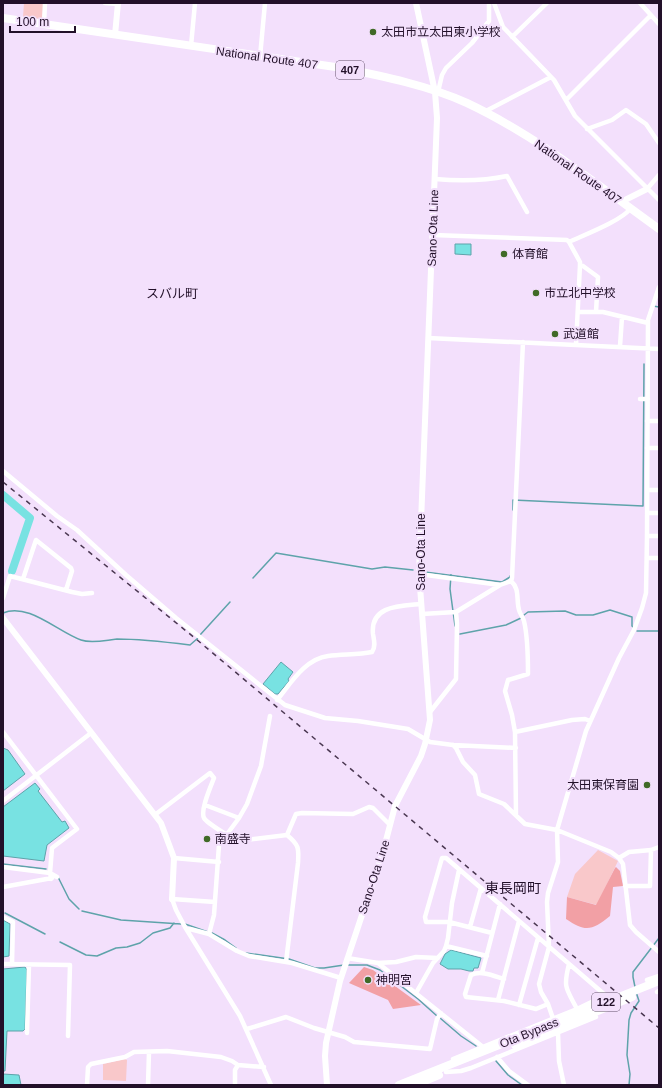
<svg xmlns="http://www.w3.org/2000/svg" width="662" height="1088" font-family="Arial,'Noto Sans JP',sans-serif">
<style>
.green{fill:#f9c8ca}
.forest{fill:#f2a0a5}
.water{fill:#78e2e2;stroke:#5ea3aa}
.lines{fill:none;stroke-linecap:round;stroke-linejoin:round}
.stream{stroke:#5ea3aa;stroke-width:1.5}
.river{stroke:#78e2e2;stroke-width:8}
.street{stroke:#fff;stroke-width:4.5}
.secondary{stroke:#fff;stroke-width:6}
.highway{stroke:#fff;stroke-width:8}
.rail{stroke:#4a3751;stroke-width:1.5;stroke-dasharray:5 5;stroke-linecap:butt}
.poi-dot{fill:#406a27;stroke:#f3e0fc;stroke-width:1.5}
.labels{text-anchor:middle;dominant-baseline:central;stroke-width:4;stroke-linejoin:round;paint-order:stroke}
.shield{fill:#f3e0fc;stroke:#614e68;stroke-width:1}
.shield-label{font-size:11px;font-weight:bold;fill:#221029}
.poi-label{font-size:12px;fill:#221029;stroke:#f3e0fc;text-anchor:start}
.street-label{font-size:12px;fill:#221029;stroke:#f3e0fc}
.neighbourhood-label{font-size:13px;fill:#221029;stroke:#f3e0fc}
.quarter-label{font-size:14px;fill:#221029;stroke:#f3e0fc}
</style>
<rect width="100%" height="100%" fill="#f3e0fc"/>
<path class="green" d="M24 3H44L42 19 23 17Z
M598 850 618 861 597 905 567 897 575 874Z
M125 1059 127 1060 126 1081 103 1080V1064Z"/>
<path class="forest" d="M616 867 620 871 623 886 613 887 610 916C592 931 585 932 566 919L567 897 596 905 615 868Z
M364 967 373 970 421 1005 393 1009 388 1000 349 983Z"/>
<path class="water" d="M455 244H471V255L455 254Z
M281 662 293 672 288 679 289 681 278 694H275L263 684Z
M3 748 8 750 25 774 3 791Z
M35 783 40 789 38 791 62 822 65 821 69 828 47 845 44 861 3 856V807Z
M3 920 10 924 9 956 3 957Z
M451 950 481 958 478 968H474L473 971H469L461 969H448L440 964 445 954Z
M25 967 27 970 25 1029 23 1031H7L5 1071H3V969Z
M3 1074 19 1075 21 1085H3Z"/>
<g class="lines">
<path class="stream" d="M653 306 659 307
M513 510V500L643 506 644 364
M425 572 502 582 510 577V576
M451 575 450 589 455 626
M253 578 276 553 372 569 385 567 413 570
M3 613C28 602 58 632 81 640 92 644 106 640 117 639 142 639 166 642 190 645L198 638
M524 615 528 612 565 611 576 615H593L610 610 632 617V626L633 627
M637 631H659
M460 634 506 625 521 618
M200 635 230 602
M3 864 46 869
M58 877 69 899 79 909
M82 911 121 920 181 924
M5 913 45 934
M185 924 208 932
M212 933 225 940 236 948
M60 942 86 955 97 956 116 948 127 947 140 943 153 933 170 928 174 923
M246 953 289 959 315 968H324L344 965
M348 965H367L380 970 418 999 437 1016
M635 987 633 977V972L659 938
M440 1018 461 1036 476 1046
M496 1061 508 1075 522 1085
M629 1085 630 1074 627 1055 629 1020 631 1013 639 1001 636 992"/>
<path class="river" d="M3 495 30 518 12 571"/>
<path class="street" d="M105 3 118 4
M494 3 503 27 554 80 575 116 659 200
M640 3 659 24
M44 24 45 3
M512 37 547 3
M191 46 195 3
M260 57 265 3
M438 92 442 75 446 68 472 43 489 21V3
M566 100 651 15
M484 112 551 77
M587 129 612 120 626 110 646 124 659 143
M435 179C458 181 484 181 507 176L527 212
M647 189 659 175
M433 235 567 240 569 242C584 235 621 221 630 209
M569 242 580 262V265L576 345
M580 265 583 266 598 277 596 312
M578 312H603L648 323
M428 338 659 349
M620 346 622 317
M640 399H648
M647 421H659
M647 448H659
M3 471 57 516 77 530 126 575 176 618 285 705 325 718 358 721 408 729 430 742 453 745 516 748
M647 490H659
M647 513H659
M647 536H659
M647 558H659
M419 574 500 585
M23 579 36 540 71 568 72 571 66 590
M511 581C520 589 516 599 519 610 520 614 523 617 524 621 528 638 528 657 528 674L508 680 505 691 512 715 515 732 516 815
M511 581 512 578 523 342
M3 598 10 576 72 592 82 594 92 593
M422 614 456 612
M277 700C291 683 305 659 328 656 343 654 358 655 372 652 376 647 374 640 373 634 370 605 401 606 421 604
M430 712 456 679 457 624 456 612 500 585 511 581
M3 732 77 829 52 848 50 873 51 879
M515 732 572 720 585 719 590 721
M453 745 456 748 463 762 475 775 479 794 504 804 525 824 557 830 611 852 619 858 623 864 630 925 636 932 659 952
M3 801 91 733
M205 805 239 818
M156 814 210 773 214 778C211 786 200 810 204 818 207 823 221 831 227 835
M287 835 296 814 302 813 353 814 369 807 373 808 390 825
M220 843 287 835C299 845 299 848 298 863L286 962
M174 858 219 862
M619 858 629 852 651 850 659 847
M3 867 50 873 57 877
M625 886H650L651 850
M3 887 52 878
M215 902 172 899 176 910 185 927 240 1016 271 1085
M3 917 13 922 12 964
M470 927 481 888
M187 930 190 929 209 934 237 951 249 956 292 963 341 978
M209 934 214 915 219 845 239 818 247 804 261 766 270 716
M446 946 487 956
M347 958 378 963 396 962 416 957 438 958
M378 963 483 1047
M3 964 70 965 68 1036
M569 964C563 988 566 988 577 1009
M482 973 500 904
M504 979C494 976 481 970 471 975L465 994 466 997 504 1001 536 1009 548 1004
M647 980 659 976
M657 992 659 991
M416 993 433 963 444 951 446 946 448 938 452 903 459 870
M498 1000 519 921
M519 1005 538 938
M247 1029 286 1017 314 1028 345 1037 354 1042 430 1049 437 1019 441 1013
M27 1033 29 965
M497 1057 509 1071 528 1085
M453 1059 577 1009 604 996V994L446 858H442L425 917 426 922H449L492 933
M446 1072 461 1071 471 1068 596 1017
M87 1085 88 1067 91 1064 125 1057 134 1052 167 1051 221 1057 232 1061 238 1065 264 1067
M148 1085 149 1052
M235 1085V1070L238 1065
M564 1085 559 1061 558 1033 548 1004 541 992 539 984 549 947 547 902 548 893 558 862 557 830 586 731 619 658 634 630 642 608 646 593 647 536 648 320 659 287"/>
<path class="secondary" d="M115 35 118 3
M621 202 647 189
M3 618 161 823 174 858 172 899
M327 1085 325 1056 326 1043 340 981 383 852 395 806 421 756 425 744 430 720 419 573 437 118 435 92 416 3"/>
<path class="highway" d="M3 18 342 68C382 76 430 86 467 103 535 135 598 185 659 229
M515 1045 632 997
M399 1085 659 981
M415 1085 439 1075"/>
<path class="rail" d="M3 482 196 639 659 1028"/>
</g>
<g class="poi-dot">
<circle cx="373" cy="32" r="4"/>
<circle cx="504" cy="254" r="4"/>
<circle cx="536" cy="293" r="4"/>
<circle cx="555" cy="334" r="4"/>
<circle cx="647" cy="785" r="4"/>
<circle cx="207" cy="839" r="4"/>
<circle cx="368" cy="980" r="4"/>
</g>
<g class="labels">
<g class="shield">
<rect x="336" y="61" width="28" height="18" rx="3"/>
<rect x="592" y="993" width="28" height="18" rx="3"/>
</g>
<g class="shield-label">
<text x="350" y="70">407</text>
<text x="606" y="1002">122</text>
</g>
<g class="poi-label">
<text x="381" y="32">太田市立太田東小学校</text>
<text x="512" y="254">体育館</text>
<text x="544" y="293">市立北中学校</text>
<text x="563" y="334">武道館</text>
<text x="639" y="785" text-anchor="end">太田東保育園</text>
<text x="215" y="839">南盛寺</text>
<text x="376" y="980">神明宮</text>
</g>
<g class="street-label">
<text transform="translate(267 58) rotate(8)">National Route 407</text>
<text transform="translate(578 172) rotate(35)">National Route 407</text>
<text transform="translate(433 228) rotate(-88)">Sano-Ota Line</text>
<text transform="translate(421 552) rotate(-90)">Sano-Ota Line</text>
<text transform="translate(374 877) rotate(-72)">Sano-Ota Line</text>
<text transform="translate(529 1033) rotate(-22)">Ota Bypass</text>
</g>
<g class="neighbourhood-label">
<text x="172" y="293">スバル町</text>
</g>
<g class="quarter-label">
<text x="513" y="888">東長岡町</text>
</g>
</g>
<rect width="662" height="1088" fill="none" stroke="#221029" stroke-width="8"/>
<path d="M10 26v6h65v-6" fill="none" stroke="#221029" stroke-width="2"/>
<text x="16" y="26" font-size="12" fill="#221029" stroke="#f3e0fc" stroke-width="3" paint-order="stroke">100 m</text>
</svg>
